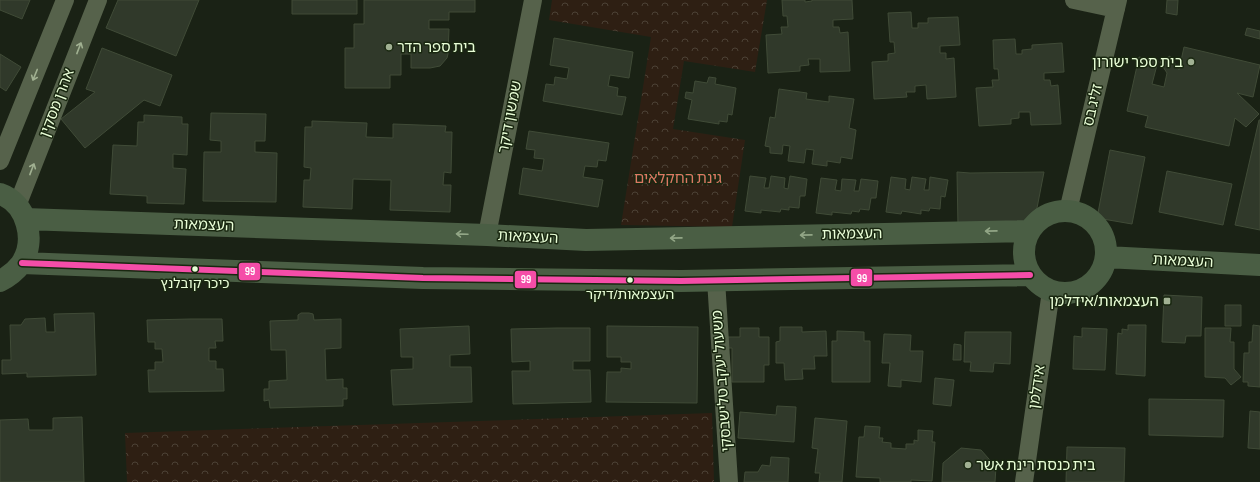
<svg xmlns="http://www.w3.org/2000/svg" width="1260" height="482" font-family="'Sofia Sans Condensed','Noto Sans Hebrew',sans-serif">
<style>
.forest{fill:url(#forest-crowns)}
.building{fill:#30392a;stroke:#404b37}
.lines{fill:none;stroke-linecap:round;stroke-linejoin:round}
.minor{stroke:#56624b;stroke-width:18}
.major{stroke:#4a5e44;stroke-width:22}
.bus-1-casing{stroke:#192710;stroke-width:9}
.bus-1{stroke:#f54da8;stroke-width:6}
.oneway{stroke:#a0b091}
.oneway2{stroke:#92a686}
.poi-dot{fill:#a1b193;stroke:#192710;stroke-width:1.5}
.bus-dot{fill:#e9fed7;stroke:#192710;stroke-width:1.5}
.labels{text-anchor:middle;dominant-baseline:central;stroke-width:3;stroke-linejoin:round;paint-order:stroke}
.bus-label{font-size:14px;fill:#e9fed7;stroke:#192710}
.poi-label{font-size:15px;fill:#e9fed7;stroke:#192710;text-anchor:start}
.street-label{font-size:15px;fill:#e9fed7;stroke:#192710}
.park-label{font-size:15px;fill:#dd7964;stroke:#192710}
.line-badge{stroke:#192710;stroke-width:1.5}
.badge-label{font-size:11px;text-anchor:middle;font-weight:bold;fill:#fff}
</style>
<defs>
<pattern id="forest-crowns" width="20" height="18" patternUnits="userSpaceOnUse"><rect width="20" height="18" fill="#2e1f13"/><path d="M2 6a3 3 0 1 1 6 0M12 15a3 3 0 1 1 6 0" fill="none" stroke="#4c4135"/></pattern>
</defs>
<rect width="100%" height="100%" fill="#1a2215"/>
<path class="forest" d="M552 0H767L755 72 684 61 673 129 745 140 732 227 621 225 651 37 549 20Z
M712 413 714 482H127L125 433Z"/>
<path class="building" d="M0 0H30L22 19 0 10Z
M118 0H199L176 56 106 28Z
M292 0H357V14H292Z
M364 0H475V12H449V20H429V29H449L448 54 447 58 440 66 430 68H411V54H401V75H390V88H345V48H354V24H364Z
M782 0H805V2L812 1V0H852L853 19 833 20V27H839L840 33 848 32 850 71 820 72V59H808L809 65 800 66V71L768 73 766 35 782 34 781 27H788L787 16H783Z
M1167 0H1178L1177 15 1166 13Z
M911 12 912 28H918V23H928V18L958 17 960 45 940 46V53H946V59L954 58 956 97 927 99 926 85 915 86V92H906L907 97 874 99 872 62 888 61V54L895 53 894 42H890L888 13Z
M1247 28 1260 31V39L1245 35Z
M554 38 633 52 629 78 610 75 608 86 618 88 617 96 626 97 622 115 543 101 546 84 554 85 555 77 567 79 569 68 550 65Z
M1015 39 1016 54H1022V50L1032 49V45L1062 43 1064 72 1044 73V80H1050L1051 86 1058 85 1061 124 1031 125 1030 112H1019V118L1011 119V124L979 126 976 88 993 87 992 80H999L998 69H994L993 40Z
M1184 47 1260 65 1253 97 1237 93 1259 114 1246 127 1235 118 1229 146 1145 127 1148 116 1127 111 1139 57 1158 61 1152 84 1164 87 1167 73 1160 62 1170 56 1179 70Z
M102 48 172 75 160 106 144 100 85 148 61 119 95 92 86 89Z
M0 54 21 67 6 91 0 87Z
M709 77 716 78 715 84 736 88 732 115 728 114 727 122 719 121V124L688 119 692 100 685 98 686 92 693 93 695 81 707 83Z
M779 89 807 93 806 99 829 102V96L854 99 849 128 856 130 852 159 841 157 840 163 827 161V166L812 164 814 150 806 149 804 163 788 161 790 146 783 145 782 154 770 153V147L765 146 770 117 775 118Z
M211 113 266 114 265 141H255V152L277 153 276 202 203 201 204 152H221V141L210 140Z
M144 115 182 117V124H188L187 155 173 154V168L186 169 184 204 147 203V196L110 194 113 145 137 146 138 122H144Z
M1259 120H1260V230L1235 225Z
M312 121 367 123 366 137 393 138V124L446 126 445 132H452L451 173 444 172 443 185H451L450 212 390 210 391 180H383L353 179 352 209 303 207 304 180H310L311 168 304 167 305 127H312Z
M529 131 609 143 606 161 598 160 597 167 585 166 583 177 603 180 598 207 519 194 523 168 542 171 544 159 534 158 535 150 526 149Z
M1110 150 1145 157 1132 224 1097 218Z
M1167 171 1232 184 1223 225 1159 212Z
M957 172 970 173 1044 172 1037 208 1032 216 1019 226 958 227Z
M750 176 766 178 764 188H769L771 176 785 178 784 188 788 189 790 176 807 179 805 196H800L799 208 789 207V210L781 209 780 212 761 210V213L745 211Z
M891 177 906 179 905 189 910 190 912 177 926 179 924 190H929L930 177 948 180 945 197 941 196 940 209 930 208 929 211 921 210V214L902 211 901 214 886 212Z
M821 178 837 180 835 190 841 191 842 179 856 180 854 191H859L861 179 878 181 876 198H871L869 210 860 209 859 212 852 211 851 214 832 212V215L816 213Z
M1164 295 1202 297 1201 336H1186L1185 343 1162 342Z
M1225 305H1241V326H1225Z
M94 313 96 375 27 377V373L2 374V360H11L10 325H21L25 319 45 318 46 332H55L54 314Z
M301 313H309L313 314 314 320 341 319V348L325 349 326 380 343 379V388H347V399H343V406L270 408 269 400 264 401V389H269V381L287 380 286 350H271L270 321 298 320V315Z
M191 319H222L223 341H215L216 348H209V361H216V369H223L224 391 149 392 148 370H155V362H163L162 349H155V342H148L147 320Z
M1128 325H1146L1145 376 1116 374 1118 333 1122 334V329L1128 330Z
M1253 325 1260 326V387L1248 386V382H1243L1244 353H1249V342H1252Z
M469 326 470 354 450 355V367H471L472 402 393 405 391 370 413 369V357H401L400 329Z
M607 326 698 327 697 403 606 402 607 372H621V368L631 369V362H621V357H607Z
M780 327H802V332L826 331 827 356H814L815 369H802L803 379 785 380 784 363H776V342L780 341Z
M557 328H590V361H573V370H590L591 402 513 404 512 371H530V361L512 362 511 329Z
M740 328H759V337H769V365H764V382H732V348H727V337H740Z
M1082 328 1107 329 1105 370 1073 369 1074 336 1082 337Z
M1205 328H1231L1230 342H1234V369L1241 377 1231 385 1225 378 1205 377Z
M837 331 864 332V341H870V382H832V341H837Z
M965 332H1011L1010 364 994 363 993 372 970 371 971 362H964Z
M884 334 911 335 910 351H923L921 382 901 380V387L888 386 890 363H882Z
M954 344 961 345V360H953Z
M935 378 954 380 951 406 933 404Z
M1149 399 1224 400 1223 437 1149 435Z
M777 406 796 407 794 442 738 438 740 412 776 415Z
M1250 411 1260 412V449L1248 448Z
M82 417 84 482H0V420L28 419 29 430H53V418Z
M815 418 847 421 842 482H819L820 473H815L818 449 812 448Z
M865 426 880 427 879 438H883L882 442 891 443V448L906 449V444H914V440L918 441V430L933 431 932 442H935L932 481 911 480V482H880V478L856 477 859 437H864Z
M1067 447 1125 448 1124 482H1066Z
M961 448 981 450 996 467 995 482H942L943 463Z
M771 457 789 458 788 482H744L745 472H758L762 465 770 466Z"/>
<g class="lines">
<path class="minor" d="M1074 0 1116 9
M0 161 65 0
M17 206 98 0
M1068 211 1118 0
M487 235 533 0
M716 280 729 482
M1024 482 1051 291"/>
<path class="major" d="M0 194C27 203 37 241 21 264 15 272 8 277 0 281
M1024 252a41 41 0 1 1 82 0a41 41 0 1 1-82 0Z
M25 219 487 235 586 240 1030 231
M1106 257 1260 265
M22 263 423 278 681 281 1030 275"/>
<defs>
<path id="bus-1" d="M22 263 423 278 681 281 1030 275"/>
</defs>
<use href="#bus-1" class="bus-1-casing"/>
<use href="#bus-1" class="bus-1"/>
</g>
<defs><path id="oneway-shaft" d="M-6 0H5M1.5-3L5.5 0L1.5 3" fill="none" stroke-width="1.6" stroke-linecap="round" stroke-linejoin="round"/></defs>
<g class="oneway">
<use href="#oneway-shaft" transform="translate(79 48) rotate(-69)"/>
<use href="#oneway-shaft" transform="translate(35 75) rotate(112)"/>
<use href="#oneway-shaft" transform="translate(32 169) rotate(-69)"/>
</g>
<g class="oneway2">
<use href="#oneway-shaft" transform="translate(991 231) rotate(179)"/>
<use href="#oneway-shaft" transform="translate(462 234) rotate(-178)"/>
<use href="#oneway-shaft" transform="translate(806 235) rotate(179)"/>
<use href="#oneway-shaft" transform="translate(676 238) rotate(179)"/>
</g>
<g class="poi-dot">
<circle cx="389" cy="47" r="4"/>
<circle cx="1191" cy="62" r="4"/>
<rect x="1163" y="297" width="8" height="8" rx="2"/>
<circle cx="968" cy="465" r="4"/>
</g>
<g class="bus-dot">
<circle cx="195" cy="269" r="3.5"/>
<circle cx="630" cy="280" r="3.5"/>
</g>
<g class="labels">
<g class="bus-label">
<text x="195" y="283">כיכר קובלנץ</text>
<text x="630" y="294">העצמאות/דיקר</text>
</g>
<g class="poi-label">
<text x="397" y="47">בית ספר הדר</text>
<text x="1183" y="62" text-anchor="end">בית ספר ישורון</text>
<text x="1159" y="301" text-anchor="end">העצמאות/אידלמן</text>
<text x="976" y="465">בית כנסת רינת אשר</text>
</g>
<g class="street-label">
<text transform="translate(57 103) rotate(-69)">אהרן מסקין</text>
<text transform="translate(1093 105) rotate(-77)">זליג בס</text>
<text transform="translate(510 117) rotate(-79)">שמשון דיקר</text>
<text transform="translate(204 225) rotate(2)">העצמאות</text>
<text transform="translate(852 234) rotate(-1)">העצמאות</text>
<text transform="translate(528 237) rotate(3)">העצמאות</text>
<text transform="translate(1183 261) rotate(3)">העצמאות</text>
<text transform="translate(722 381) rotate(-94)">משעול יעקב טלישבסקי</text>
<text transform="translate(1037 387) rotate(-82)">אידלמן</text>
</g>
<g class="park-label">
<text x="678" y="178">גינת החקלאים</text>
</g>
</g>
<g class="line-badge">
<rect x="238" y="262" width="23" height="19" rx="4" fill="#f54da8"/>
<rect x="850" y="268" width="23" height="19" rx="4" fill="#f54da8"/>
<rect x="514" y="270" width="23" height="19" rx="4" fill="#f54da8"/>
</g>
<g class="badge-label">
<text x="250" y="275">99</text>
<text x="862" y="282">99</text>
<text x="526" y="283">99</text>
</g>
</svg>
